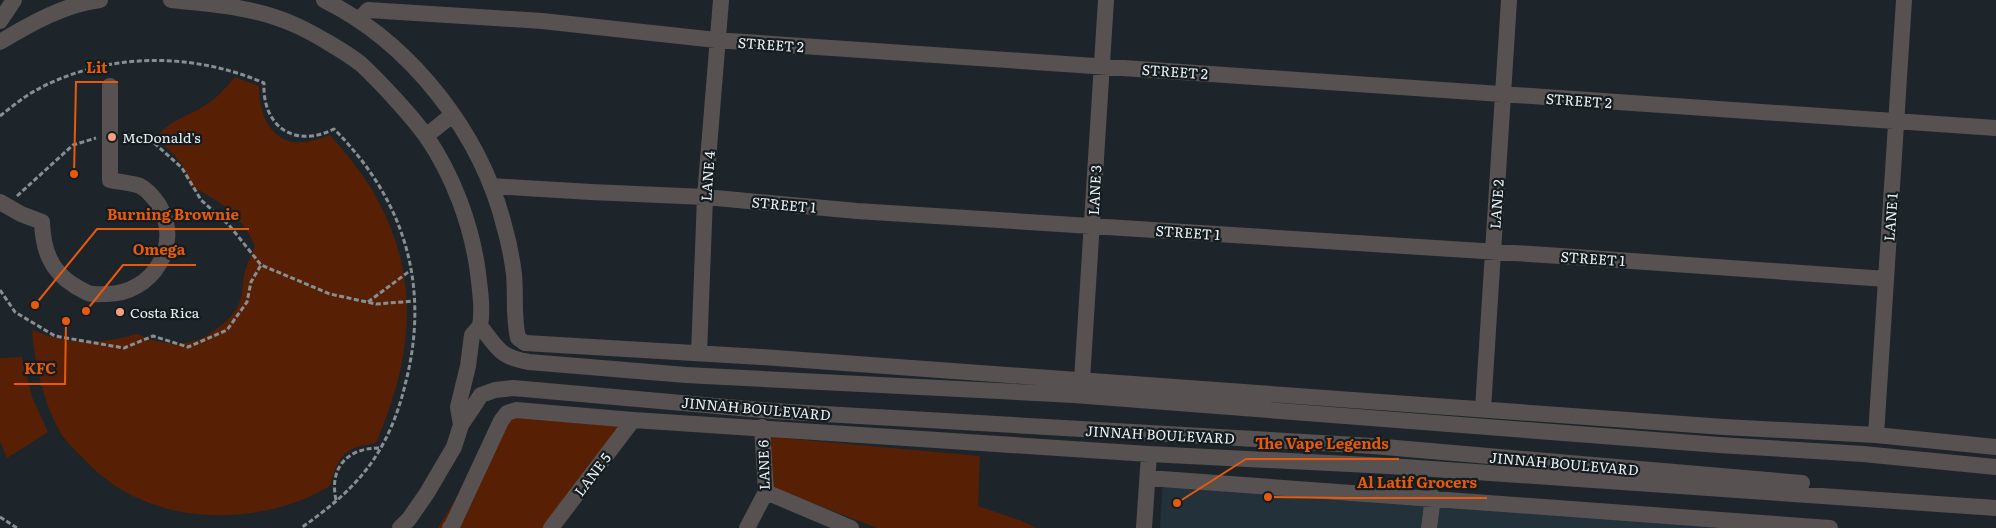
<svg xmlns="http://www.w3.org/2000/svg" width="1996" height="528" font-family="Literata,serif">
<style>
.built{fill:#23323a}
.green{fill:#572004}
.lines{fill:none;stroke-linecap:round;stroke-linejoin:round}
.path{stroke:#888f93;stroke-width:3;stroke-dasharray:5 2.5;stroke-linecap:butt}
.minor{stroke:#575251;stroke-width:16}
.poi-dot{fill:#f2a07f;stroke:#141c20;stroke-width:2}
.labels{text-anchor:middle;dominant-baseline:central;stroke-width:4.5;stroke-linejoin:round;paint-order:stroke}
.street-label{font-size:14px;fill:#ecf1f5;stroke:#141c20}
.poi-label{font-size:14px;fill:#ecf1f5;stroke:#141c20;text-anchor:start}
.leader{fill:none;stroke:#e8590c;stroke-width:2}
.callout-dot{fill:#e8590c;stroke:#141c20;stroke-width:2}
.callout-label{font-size:15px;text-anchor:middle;font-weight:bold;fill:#e8590c;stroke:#141c20;stroke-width:4.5;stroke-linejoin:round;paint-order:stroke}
</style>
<rect width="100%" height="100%" fill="#1d252a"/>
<path class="built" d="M1163 481 1802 528H1160Z"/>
<path class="green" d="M235 77 259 86C259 108 266 136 292 142 305 144 319 139 330 135 347 155 364 174 376 197 422 280 412 359 376 443 343 448 339 455 330 486 320 491 310 497 299 501 228 527 142 519 88 463 79 453 66 443 60 432 43 401 35 365 32 330 69 345 99 345 137 334 166 347 195 349 220 326 227 321 234 314 238 306 243 296 242 286 244 276 246 266 251 256 255 246 241 214 221 202 191 186 186 165 173 152 156 139 168 119 192 116 210 102 220 95 227 86 235 77Z
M22 357 32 397 48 432 7 458 0 441V358Z
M507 413 633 420 543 528H438Z
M771 437 980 456 978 506 1022 521 1036 528H877L772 487Z"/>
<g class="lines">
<path class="path" d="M0 116C10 108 20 100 31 93 102 52 190 51 264 83 262 126 294 149 334 129 405 200 431 287 405 385 398 415 385 446 366 470 348 493 325 511 301 528
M126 134 152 141 182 168 201 200 229 225 261 265 330 294 376 304 415 301
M17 196 73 145 96 138
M0 290 15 312 55 336 124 348 153 336 188 347 227 330 247 302 251 282 261 265
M368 302 411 270
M336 500C329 468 347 448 379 448
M0 517 17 528"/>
<path class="minor" d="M171 0C213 4 254 7 293 24 310 31 349 54 362 65 381 83 410 114 426 136 453 175 472 226 478 273 480 291 483 308 480 326L472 335 468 366 458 407 461 425 454 447 427 493 409 519 400 528
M324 0C411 43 482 134 505 229 509 243 512 259 514 274 516 295 513 317 518 338L525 343 761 357 1724 427 1876 435 1996 447
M359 20 368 10 542 21 716 40 1996 128
M0 21 14 0
M0 42C30 24 65 4 100 0
M426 136 452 115
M491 186 591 192 705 197 857 211 1561 256 1886 279
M0 202 21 214 42 222C43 249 50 271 75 286 79 288 83 291 88 293 93 295 101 294 107 294 152 294 183 245 159 205 154 198 148 190 140 186 132 183 119 182 110 180V86
M480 326C498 348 499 357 529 362L686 375 1074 395 1719 445 1863 454 1996 467
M699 353 705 197 721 0
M1082 380 1106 0
M1483 409 1509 0
M461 425 481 395 495 390 513 388 773 411 1373 446 1802 483
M1876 435 1904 0
M1148 478 1830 528
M766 492 851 528
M450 528 453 524 501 421 507 413 516 410 633 420 1149 454 1389 466 1996 508
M551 528 633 420
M747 528 766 492 762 427
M1144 528 1149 454
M1429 528 1433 497"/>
</g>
<g class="poi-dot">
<circle cx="112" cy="137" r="5"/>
<circle cx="120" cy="312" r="5"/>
</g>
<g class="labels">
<g class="street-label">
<text transform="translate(771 44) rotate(4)">STREET 2</text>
<text transform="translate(1175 71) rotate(4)">STREET 2</text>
<text transform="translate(1579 100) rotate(4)">STREET 2</text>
<text transform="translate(707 176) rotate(-86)">LANE 4</text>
<text transform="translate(1094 190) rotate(-87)">LANE 3</text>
<text transform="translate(784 204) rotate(5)">STREET 1</text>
<text transform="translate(1496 204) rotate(-86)">LANE 2</text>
<text transform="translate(1890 217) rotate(-86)">LANE 1</text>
<text transform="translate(1188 232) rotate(4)">STREET 1</text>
<text transform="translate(1593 258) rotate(4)">STREET 1</text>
<text transform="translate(756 408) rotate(5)">JINNAH BOULEVARD</text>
<text transform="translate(1160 434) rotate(3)">JINNAH BOULEVARD</text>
<text transform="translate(1564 463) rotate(5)">JINNAH BOULEVARD</text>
<text transform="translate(763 465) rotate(-92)">LANE 6</text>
<text transform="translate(592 474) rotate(-53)">LANE 5</text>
</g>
<g class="poi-label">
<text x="122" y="137">McDonald's</text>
<text x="130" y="312">Costa Rica</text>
</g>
</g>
<path class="leader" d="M74 174L76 82H118M35 305L97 229H249M86 311L123 265H196M66 321L65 384H14M1177 503L1246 459H1399M1268 497L1347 498H1487"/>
<g class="callout-dot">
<circle cx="74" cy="174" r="5"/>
<circle cx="35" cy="305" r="5"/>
<circle cx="86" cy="311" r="5"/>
<circle cx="66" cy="321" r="5"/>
<circle cx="1177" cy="503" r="5"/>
<circle cx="1268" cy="497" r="5"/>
</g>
<g class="callout-label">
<text x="97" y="73">Lit</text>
<text x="173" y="220">Burning Brownie</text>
<text x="159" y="255">Omega</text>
<text x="40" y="374">KFC</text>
<text x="1322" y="449">The Vape Legends</text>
<text x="1417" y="488">Al Latif Grocers</text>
</g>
</svg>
